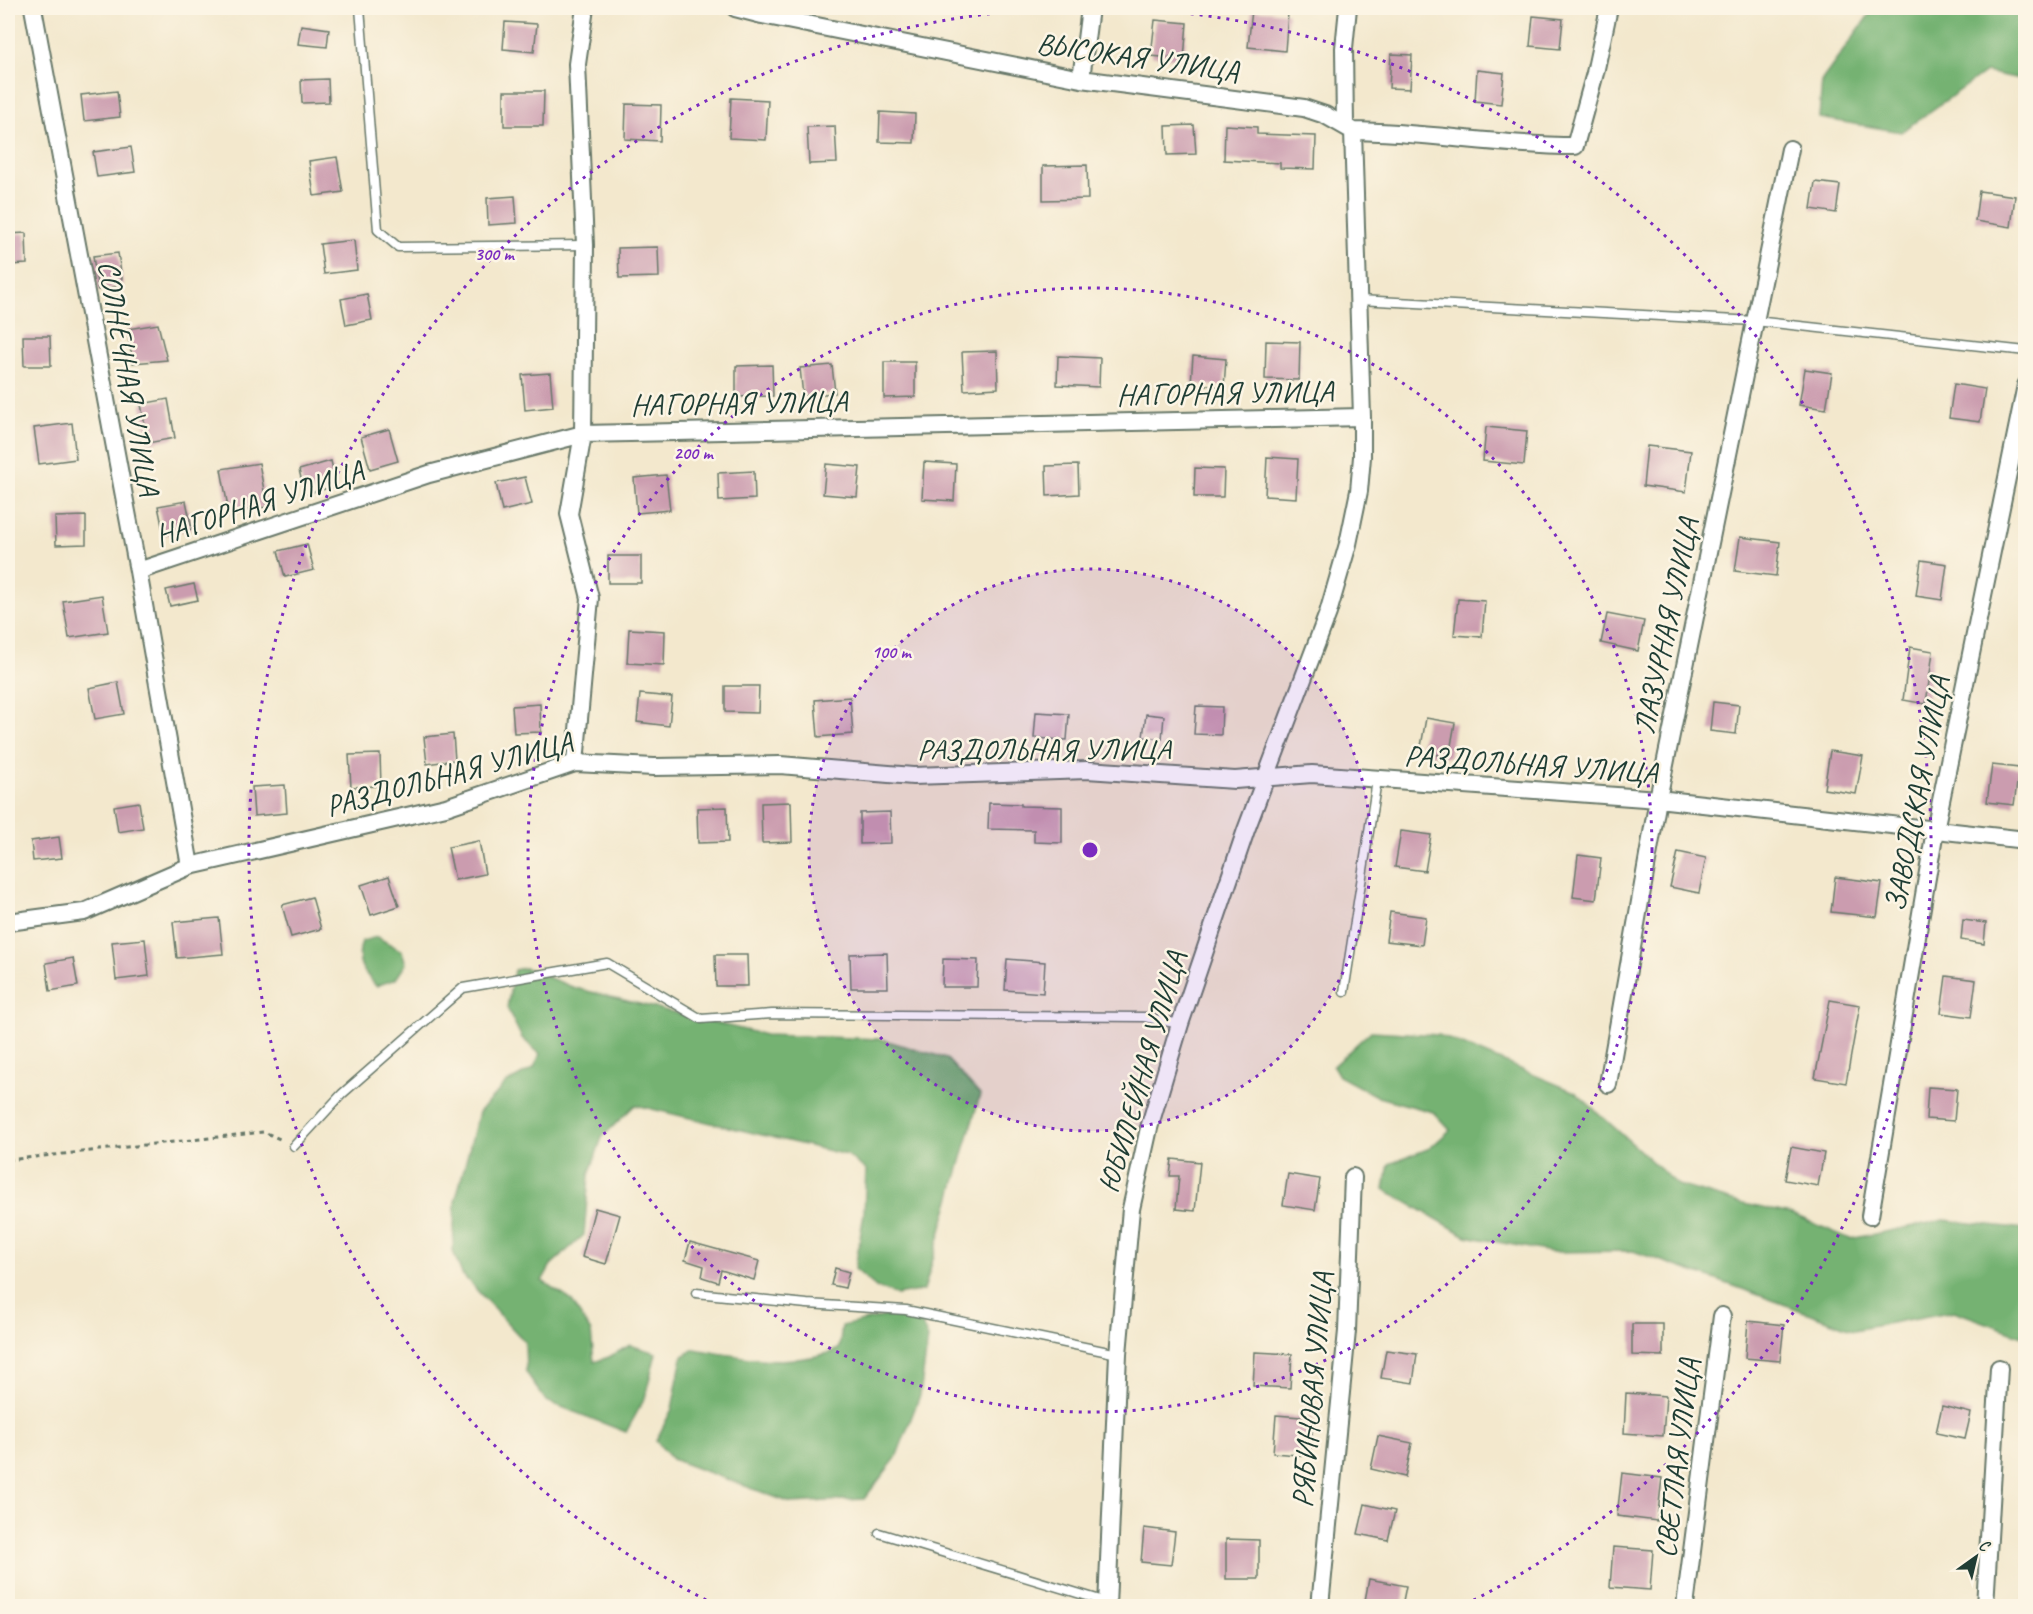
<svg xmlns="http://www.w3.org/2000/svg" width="2033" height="1614" font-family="Caveat,sans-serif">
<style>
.forest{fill:#74b272;stroke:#4a7853;stroke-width:1.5}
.building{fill:#cb9caf}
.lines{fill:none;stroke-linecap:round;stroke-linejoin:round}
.service-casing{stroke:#69796a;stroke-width:11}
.minor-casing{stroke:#69796a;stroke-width:20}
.path{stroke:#69796a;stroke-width:3;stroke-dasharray:4.5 4.5;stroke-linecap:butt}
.service{stroke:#fff;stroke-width:8}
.minor{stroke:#fff;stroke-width:16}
.ring{fill:none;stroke:#7b2cbf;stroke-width:3;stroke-dasharray:3 6}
.labels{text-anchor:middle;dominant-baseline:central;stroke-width:5;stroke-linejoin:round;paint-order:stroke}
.street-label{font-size:30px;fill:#1f3d34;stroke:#fcf5e5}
.centre{fill:#7b2cbf;stroke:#fcf5e5;stroke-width:3}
.ring-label{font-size:18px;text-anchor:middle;font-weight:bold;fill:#7b2cbf;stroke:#fcf5e5;stroke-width:5;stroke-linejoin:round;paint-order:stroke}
</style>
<rect width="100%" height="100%" fill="#fcf5e5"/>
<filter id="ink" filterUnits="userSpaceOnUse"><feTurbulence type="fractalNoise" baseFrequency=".0167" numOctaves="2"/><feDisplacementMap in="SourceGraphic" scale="12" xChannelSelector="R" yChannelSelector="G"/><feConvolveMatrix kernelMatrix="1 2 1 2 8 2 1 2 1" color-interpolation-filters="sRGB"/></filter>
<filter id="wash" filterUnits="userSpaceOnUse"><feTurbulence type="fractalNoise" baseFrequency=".008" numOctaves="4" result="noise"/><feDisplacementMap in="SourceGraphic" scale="24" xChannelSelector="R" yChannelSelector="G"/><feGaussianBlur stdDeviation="1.35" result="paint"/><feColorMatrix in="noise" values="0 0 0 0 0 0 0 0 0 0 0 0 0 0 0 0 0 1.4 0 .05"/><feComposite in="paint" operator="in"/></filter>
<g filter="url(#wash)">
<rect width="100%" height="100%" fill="#f3e8cd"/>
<path class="forest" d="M1874 8H2025V80L1986 72 1901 132 1819 118 1822 80Z
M377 937 402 951 406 964 396 979 376 986C362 970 355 962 362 941Z
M525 968 575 988 765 1035 881 1039 946 1058 980 1095 924 1290 897 1295 876 1287 855 1269 864 1213 866 1170 847 1155 635 1105 602 1137 589 1175 584 1235 551 1265 542 1281 571 1300 591 1332 594 1362 609 1357 630 1345 656 1353 645 1398 626 1432 546 1401 526 1372 525 1342 462 1274 453 1251 455 1202 479 1112 506 1083 534 1068 540 1054 522 1038 507 1008 514 970Z
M1371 1031 1439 1035 1575 1092 1678 1185 1743 1204 1792 1214 1850 1239 1944 1220 2025 1229V1337L1954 1311 1854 1330 1734 1286 1633 1251 1551 1252 1466 1236 1384 1189 1389 1164 1430 1148 1450 1130 1433 1112 1378 1097 1339 1076 1333 1066Z
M890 1315 921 1323 928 1338 920 1395 896 1458 864 1499 791 1503 672 1459 656 1441 672 1409 682 1357 694 1349C743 1357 791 1369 839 1349L842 1326Z"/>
<g id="blocks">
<path class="building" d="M1252 10 1288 13 1285 51 1248 47Z
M1533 16 1563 19 1560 49 1530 46Z
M1155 20 1187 23 1184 59 1151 56Z
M505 22 537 24 534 52 503 49Z
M301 25 329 29 327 47 298 44Z
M1391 54 1412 55 1410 89 1389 88Z
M1477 70 1504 73 1501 104 1475 101Z
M328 79 329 102 302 103 301 80Z
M117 91 120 117 84 121 81 95Z
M504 91H544L543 126H504Z
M731 98 768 100 766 140 729 138Z
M626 104 661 105 660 141 625 139Z
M880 112 915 114 914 143 879 142Z
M1194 125 1196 154 1167 155 1166 126Z
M1225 125 1257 127V134L1316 136 1315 169 1280 168V163L1224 160Z
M835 126 837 163 809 164 807 127Z
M131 147 135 172 97 177 93 152Z
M337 157 343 192 314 196 309 161Z
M1087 165 1088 199 1043 200V166Z
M1815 182 1840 185 1836 213 1811 209Z
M1979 191 2015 196 2011 227 1975 221Z
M515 196 517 223 488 225 487 198Z
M26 233 27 264 8 265V234Z
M354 240 357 270 324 274 320 244Z
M658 247 659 277 619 278 618 248Z
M118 253 123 286 98 290 93 256Z
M367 294 372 320 346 325 341 299Z
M158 324 167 360 133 363 127 329Z
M23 336H50L51 366H24Z
M1266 341 1300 342 1299 380 1265 379Z
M997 351 998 388 964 390 962 352Z
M1058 356 1100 358 1099 387 1057 385Z
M1193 356 1226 359 1224 387 1191 383Z
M884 362H915V397L884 398Z
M772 365 773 396 736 397V366Z
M832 365 835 393 803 396 800 368Z
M1805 369 1832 373 1826 409 1799 405Z
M550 373 553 407 525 410 522 375Z
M1954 384 1985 389 1980 422 1949 418Z
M168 399 175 438 148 443 141 404Z
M72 423 76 459 39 464 34 428Z
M1486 427 1527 431 1524 465 1483 461Z
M389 429 398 461 370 469 361 437Z
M1647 446 1691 451 1686 492 1643 486Z
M1267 457 1298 459 1296 498 1265 496Z
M331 461 337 486 305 494 299 470Z
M924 462 956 464 954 501 922 499Z
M259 463 267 507 229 513 221 469Z
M826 464 860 467 857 497 823 494Z
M1078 465 1079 494 1047 496 1046 466Z
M1195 468 1224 469 1223 497H1194Z
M754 471 755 499 719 501 718 473Z
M666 475 670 510 637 513 634 478Z
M525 477 532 504 502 511 496 483Z
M186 501 192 529 164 535 158 506Z
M86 516V544L56 545 55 517Z
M1740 537 1780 542 1776 576 1735 571Z
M307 544 314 570 285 577 278 551Z
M608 556H641V583H608Z
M1921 560 1947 564 1942 600 1916 596Z
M194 584 198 600 170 606 166 590Z
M102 595 108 632 69 638 63 601Z
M1458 599 1485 601 1482 637 1454 635Z
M1607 614 1644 621 1638 651 1601 643Z
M629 629 665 631 664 665 627 663Z
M1910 647 1933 651 1926 704 1903 700Z
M118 682 124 714 95 719 89 688Z
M725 686H759L758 713 725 712Z
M640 694 672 697 669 726 637 722Z
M850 697 853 734 818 737 815 700Z
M1713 702 1739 705 1736 734 1710 731Z
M540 704 541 732 514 733 512 706Z
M1196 706 1222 707 1221 735 1194 734Z
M1036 712 1069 714 1067 740 1034 738Z
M1146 714 1164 716 1162 739 1143 737Z
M1426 718 1455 723 1449 757 1420 752Z
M453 734 455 760 427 764 424 737Z
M1830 751 1863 756 1856 794 1824 789Z
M380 754 381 786 351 787 349 755Z
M1992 765 2019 768 2014 805 1987 802Z
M285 785 287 813 254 816 252 787Z
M139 802 143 828 118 832 114 806Z
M791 802 792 842 762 843 761 803Z
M989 803 1021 804V806L1062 807V843L1034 842V830L988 829Z
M727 807 728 842 698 843 697 808Z
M890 812 891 843 860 844V813Z
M1401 831 1431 835 1425 871 1395 867Z
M59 837 62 858 33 861 31 841Z
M479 841 485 874 455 880 448 847Z
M1678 852 1706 858 1699 893 1670 887Z
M1578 855 1601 858 1596 900 1573 897Z
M389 876 399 906 371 915 361 885Z
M1835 877 1882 883 1877 917 1831 912Z
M312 897 321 929 291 937 282 905Z
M1390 912 1426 917 1422 945 1386 941Z
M219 918 223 954 177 958 173 922Z
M1963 920 1986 923 1984 944 1961 940Z
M145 939 149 976 116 980 112 942Z
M887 953 888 988H851L850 954Z
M715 955H747L748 986H716Z
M73 958 78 986 50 991 46 963Z
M943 959 978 960 977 987H942Z
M1007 959 1045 962 1043 993 1005 990Z
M1946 976 1976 980 1971 1017 1941 1013Z
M1830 1000 1860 1005 1846 1083 1815 1078Z
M1928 1087 1957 1089 1954 1121 1926 1119Z
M1791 1147 1824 1153 1818 1186 1785 1180Z
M1172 1159 1200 1162 1195 1211 1176 1209 1179 1176H1170Z
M1288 1174 1320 1179 1315 1210 1283 1205Z
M595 1208 620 1215 606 1264 582 1257Z
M690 1242 759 1261 754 1280 721 1270 718 1282 702 1277 704 1266 685 1260Z
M835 1268 849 1272 845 1288 831 1285Z
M1748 1321 1784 1325 1780 1361 1745 1358Z
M1632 1324H1663V1356L1632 1355Z
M1386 1350 1417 1354 1413 1383 1381 1378Z
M1255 1352 1292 1354 1290 1388 1253 1386Z
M1626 1393 1666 1396 1663 1436 1624 1433Z
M1942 1406 1971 1413 1965 1439 1936 1433Z
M1276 1415 1313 1418 1310 1456 1273 1453Z
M1378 1436 1412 1443 1405 1477 1371 1469Z
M1622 1473 1662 1478 1657 1521 1617 1516Z
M1365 1504 1395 1511 1388 1540 1358 1534Z
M1144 1528 1175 1532 1171 1565 1141 1562Z
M1226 1539 1259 1540V1579H1226Z
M1613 1547 1653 1550 1650 1590 1610 1587Z
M1369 1579 1406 1586 1402 1606H1364Z"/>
</g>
</g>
<g filter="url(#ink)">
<use href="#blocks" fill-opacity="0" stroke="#69796a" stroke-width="1.5"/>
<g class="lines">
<defs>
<path id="service" d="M360 8 378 230 398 247 585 245
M1359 300 1755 321 2026 351
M1344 992 1377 780
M294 1146 342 1094 463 988 607 963 701 1019 772 1014 1144 1017 1180 1024
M696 1293 807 1304 906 1310 1118 1354
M879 1533 1107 1602"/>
<path id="minor" d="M33 8 138 571 190 866
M735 8 762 15 1081 79 1304 108 1325 115 1353 131
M1081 79 1090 8
M1345 125 1344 48 1348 8
M1353 131C1427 132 1501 146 1575 146L1595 73 1609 8
M138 571 429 474 583 434 1362 417
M575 763 590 598 569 514 583 434 585 245 577 64 585 8
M8 922 84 912 190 866 446 807 575 763 654 767 780 765 913 776 1087 770 1235 780 1312 774 1658 799 2026 840
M1608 1084 1658 799 1790 149
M1870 1216 1935 830 2026 385
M1107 1606 1118 1354 1131 1209 1149 1128 1180 1024 1246 830 1328 613 1348 544 1359 491 1362 457V417L1353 131
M1320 1606 1347 1331 1353 1177
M1685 1606 1722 1316
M1985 1606 1999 1368"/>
</defs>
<use href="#service" class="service-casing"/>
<use href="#minor" class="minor-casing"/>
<path class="path" d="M8 1160 264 1132 282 1140"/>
<use href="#service" class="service"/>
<use href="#minor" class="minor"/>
</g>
</g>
<circle cx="1090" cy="850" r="281" fill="#7b2cbf" fill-opacity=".12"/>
<g class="ring">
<circle cx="1090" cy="850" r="281"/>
<circle cx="1090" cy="850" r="562"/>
<path d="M714 1604A843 843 0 0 1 1061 8M1119 8A843 843 0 0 1 1466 1604"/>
</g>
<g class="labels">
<g class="street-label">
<text transform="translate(1138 57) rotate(8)">ВЫСОКАЯ УЛИЦА</text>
<text transform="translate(129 378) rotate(80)">СОЛНЕЧНАЯ УЛИЦА</text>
<text transform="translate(1225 393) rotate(-1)">НАГОРНАЯ УЛИЦА</text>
<text transform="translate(739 403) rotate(-1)">НАГОРНАЯ УЛИЦА</text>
<text transform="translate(259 503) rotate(-18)">НАГОРНАЯ УЛИЦА</text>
<text transform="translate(1666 626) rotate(-78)">ЛАЗУРНАЯ УЛИЦА</text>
<text x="1044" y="749">РАЗДОЛЬНАЯ УЛИЦА</text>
<text transform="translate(1531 764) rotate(4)">РАЗДОЛЬНАЯ УЛИЦА</text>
<text transform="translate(449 774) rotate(-15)">РАЗДОЛЬНАЯ УЛИЦА</text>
<text transform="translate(1917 794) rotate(-79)">ЗАВОДСКАЯ УЛИЦА</text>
<text transform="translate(1142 1072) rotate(-74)">ЮБИЛЕЙНАЯ УЛИЦА</text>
<text transform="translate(1312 1390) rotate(-85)">РЯБИНОВАЯ УЛИЦА</text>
<text transform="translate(1677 1458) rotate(-83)">СВЕТЛАЯ УЛИЦА</text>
</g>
</g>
<circle cx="1090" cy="850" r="9" class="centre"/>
<g class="ring-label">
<text x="494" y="260">300 m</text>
<text x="693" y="459">200 m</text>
<text x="891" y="658">100 m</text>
</g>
<rect width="2033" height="1614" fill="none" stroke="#fcf5e5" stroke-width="30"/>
<g transform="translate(1976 1557) rotate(34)" stroke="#fcf5e5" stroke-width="4.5" paint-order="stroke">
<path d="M0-4.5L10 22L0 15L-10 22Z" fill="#1f3d34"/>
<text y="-9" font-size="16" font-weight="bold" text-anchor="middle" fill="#1f3d34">С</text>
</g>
</svg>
